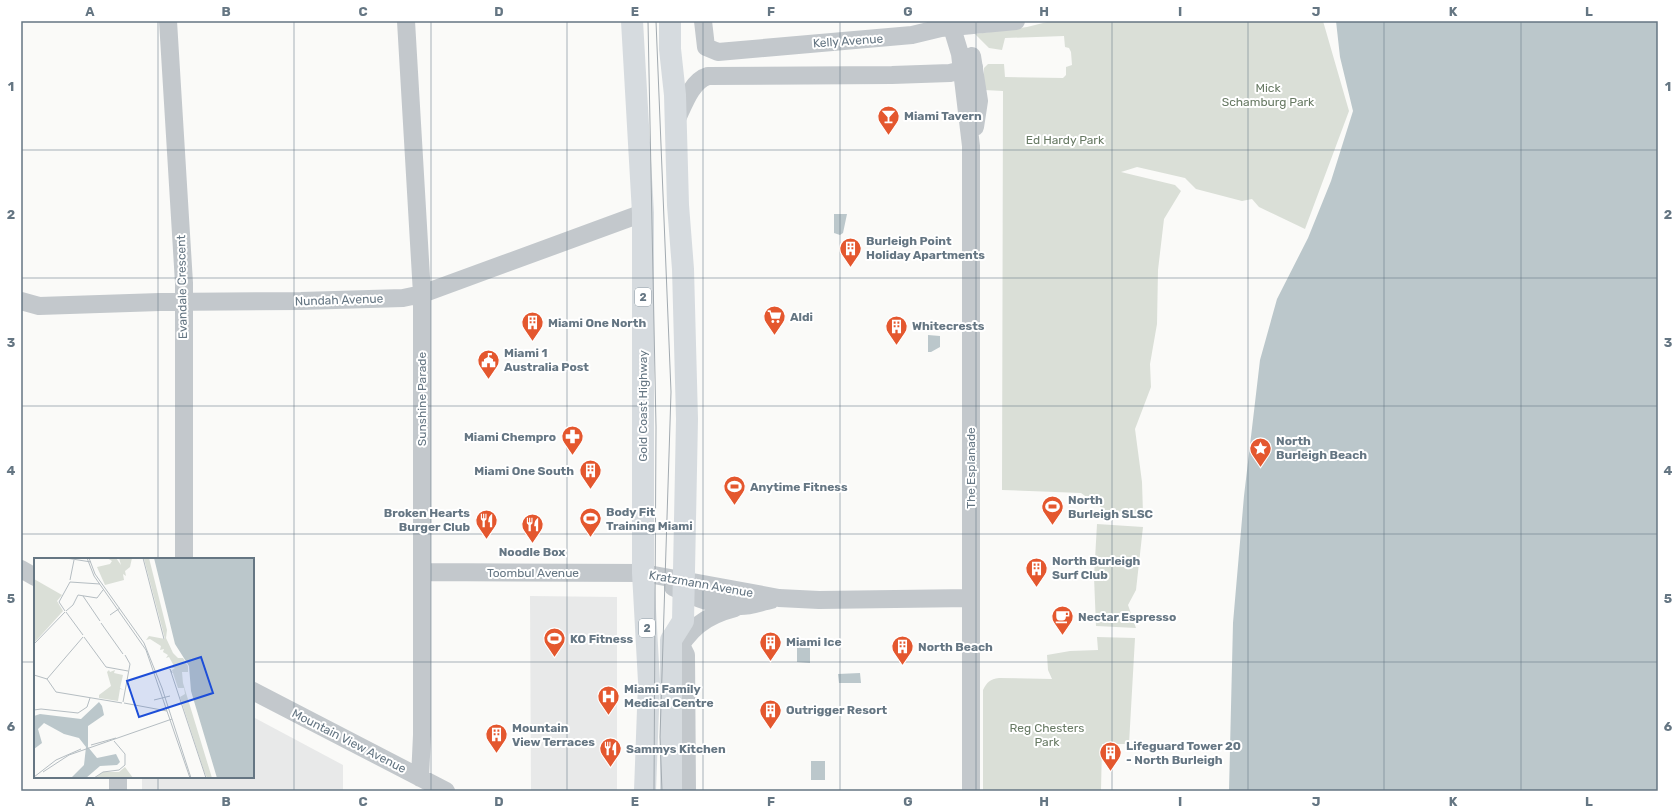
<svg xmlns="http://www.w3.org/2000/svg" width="1679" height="812" font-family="Rubik,sans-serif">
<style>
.built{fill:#e8e9e9}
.green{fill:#dadfd7}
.water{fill:#bbc7cb}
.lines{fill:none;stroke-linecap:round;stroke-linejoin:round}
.minor{stroke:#c3c8cc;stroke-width:18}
.highway{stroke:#d6dbdf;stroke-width:22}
.tram{stroke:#a2aab0;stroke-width:1}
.grid{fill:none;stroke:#657683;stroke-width:1;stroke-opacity:0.55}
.labels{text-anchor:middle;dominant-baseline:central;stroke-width:4;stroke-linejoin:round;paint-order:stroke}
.shield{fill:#fff;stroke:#939fa8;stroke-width:1}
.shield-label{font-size:11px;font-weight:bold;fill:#657683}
.street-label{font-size:12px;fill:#657683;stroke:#fff}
.park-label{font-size:12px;fill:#687a64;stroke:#fff}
.poi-label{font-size:12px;font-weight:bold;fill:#657683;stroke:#fff;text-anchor:start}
.inset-road{fill:none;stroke:#b5bdc2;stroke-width:1}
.view{fill:#1d4ed8;fill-opacity:0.15;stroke:#1d4ed8;stroke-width:2}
.inset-edge{fill:none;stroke:#657683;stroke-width:2}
.neatline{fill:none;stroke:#657683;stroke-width:1.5}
.grid-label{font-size:13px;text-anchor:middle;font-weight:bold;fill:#657683}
</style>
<rect width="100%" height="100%" fill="#fafaf8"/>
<path class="built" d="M530 596 617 597V791H531Z
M253 717 343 765V791H142V777H253Z"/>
<path class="green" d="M1051 21H1323L1349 111 1305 229 1259 207 1252 199 1242 201 1196 189 1185 178 1137 167 1121 172 1175 185 1181 191 1164 219 1158 270 1157 324 1150 364 1151 387 1135 429 1142 482 1143 514 1108 512 1081 493 1002 490 1003 91 984 90V68L988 64H1004L1005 77 1063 78 1066 75V67L1072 65 1071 52 1069 48 1065 47 1064 36 1005 38 1002 50 989 48 975 34 1027 27Z
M1097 524 1143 527 1136 590 1128 605 1136 628 1096 626 1094 577Z
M1097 637 1135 638 1129 744H1102L1101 791H983V690C987 682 990 679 999 678L1052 679 1048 670 1047 655 1070 651 1098 650Z"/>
<path class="water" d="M1336 21H1658V791H1229L1233 623 1244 496 1260 360 1277 299 1308 238 1331 181 1353 111 1340 57Z
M834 214H847L843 233 840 235 834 233Z
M928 335 940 336V347L931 352H928Z
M797 640 810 641V663L797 662Z
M860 673 861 683H839L838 674Z
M811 761H825V780H811Z"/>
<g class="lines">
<path class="minor" d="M168 21 184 283V559
M406 21 422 294V735L420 778
M703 21 706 47 718 52 912 35 941 28 1016 21
M950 21 960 54 971 146V791
M972 56 979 101 975 127
M676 121C683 107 691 81 708 76L892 75 950 73 974 67
M21 301 39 306 160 302 301 301 403 298 422 294 643 213
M21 569 35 577
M422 572 643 573 779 598 819 600 971 598
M673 587C694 597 716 607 741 606 750 606 761 602 771 600
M671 640 682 647 686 655 687 791
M674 656C689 629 704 616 735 608
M253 691 446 791
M118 777V791"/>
<path class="highway" d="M632 21 643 213V573L649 682 645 791
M670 21V49L675 95 678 205 683 269 687 419 683 621 671 640V791"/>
<path class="tram" d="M648 21 656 427 654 791
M656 21 671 392 660 737 662 791"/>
</g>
<path class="grid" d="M158 21V559M294 21V791M431 21V791M567 21V791M703 21V791M840 21V791M976 21V791M1112 21V791M1248 21V791M1384 21V791M1521 21V791M21 150H1658M21 278H1658M21 406H1658M21 534H1658M21 662H35M253 662H1658M158 777V791"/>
<defs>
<symbol id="bar-pin" viewBox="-11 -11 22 30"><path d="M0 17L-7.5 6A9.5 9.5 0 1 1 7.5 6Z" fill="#e4572e" stroke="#fff"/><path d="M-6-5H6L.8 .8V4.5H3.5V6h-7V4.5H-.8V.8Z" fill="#fff"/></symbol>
<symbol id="building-pin" viewBox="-11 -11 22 30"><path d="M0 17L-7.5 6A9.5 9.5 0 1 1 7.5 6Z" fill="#e4572e" stroke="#fff"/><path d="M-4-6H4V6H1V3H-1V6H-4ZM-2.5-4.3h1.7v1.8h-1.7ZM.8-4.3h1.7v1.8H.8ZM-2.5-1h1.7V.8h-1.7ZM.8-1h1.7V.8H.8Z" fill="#fff"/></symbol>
<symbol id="supermarket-pin" viewBox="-11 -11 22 30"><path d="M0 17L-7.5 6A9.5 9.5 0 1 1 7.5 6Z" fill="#e4572e" stroke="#fff"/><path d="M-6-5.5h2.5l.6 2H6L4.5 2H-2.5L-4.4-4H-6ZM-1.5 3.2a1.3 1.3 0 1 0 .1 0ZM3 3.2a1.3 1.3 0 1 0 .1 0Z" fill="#fff"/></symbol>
<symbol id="civic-pin" viewBox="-11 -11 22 30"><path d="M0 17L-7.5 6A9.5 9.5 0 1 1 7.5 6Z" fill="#e4572e" stroke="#fff"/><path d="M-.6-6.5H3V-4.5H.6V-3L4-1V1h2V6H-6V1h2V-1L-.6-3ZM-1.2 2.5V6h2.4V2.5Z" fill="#fff"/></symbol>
<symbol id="pharmacy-pin" viewBox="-11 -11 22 30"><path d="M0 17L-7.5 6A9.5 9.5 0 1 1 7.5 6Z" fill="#e4572e" stroke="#fff"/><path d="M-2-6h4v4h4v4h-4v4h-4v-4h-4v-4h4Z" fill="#fff"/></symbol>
<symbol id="sight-pin" viewBox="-11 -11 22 30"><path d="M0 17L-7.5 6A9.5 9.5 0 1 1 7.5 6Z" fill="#e4572e" stroke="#fff"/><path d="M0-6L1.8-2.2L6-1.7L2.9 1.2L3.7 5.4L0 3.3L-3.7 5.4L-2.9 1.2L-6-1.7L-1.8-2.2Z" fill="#fff"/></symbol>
<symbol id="stadium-pin" viewBox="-11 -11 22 30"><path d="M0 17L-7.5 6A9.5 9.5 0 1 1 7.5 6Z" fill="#e4572e" stroke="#fff"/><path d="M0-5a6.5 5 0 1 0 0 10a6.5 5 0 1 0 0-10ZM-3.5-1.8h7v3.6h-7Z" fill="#fff"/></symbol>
<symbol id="restaurant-pin" viewBox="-11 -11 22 30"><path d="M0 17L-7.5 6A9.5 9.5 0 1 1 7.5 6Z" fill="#e4572e" stroke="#fff"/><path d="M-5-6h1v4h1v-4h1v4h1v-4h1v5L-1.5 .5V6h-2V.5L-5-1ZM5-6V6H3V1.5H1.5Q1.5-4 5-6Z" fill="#fff"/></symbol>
<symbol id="cafe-pin" viewBox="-11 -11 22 30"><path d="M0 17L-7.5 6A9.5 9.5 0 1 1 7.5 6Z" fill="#e4572e" stroke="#fff"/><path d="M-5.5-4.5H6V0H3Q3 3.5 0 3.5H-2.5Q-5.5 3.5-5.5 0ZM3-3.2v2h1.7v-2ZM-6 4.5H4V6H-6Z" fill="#fff"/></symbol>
<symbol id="hospital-pin" viewBox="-11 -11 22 30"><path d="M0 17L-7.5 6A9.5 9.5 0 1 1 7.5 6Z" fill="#e4572e" stroke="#fff"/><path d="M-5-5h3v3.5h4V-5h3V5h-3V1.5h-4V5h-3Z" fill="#fff"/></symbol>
</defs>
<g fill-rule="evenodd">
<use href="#bar-pin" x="876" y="104" width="25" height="34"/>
<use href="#building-pin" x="838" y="236" width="25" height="34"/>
<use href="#supermarket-pin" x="762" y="304" width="25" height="34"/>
<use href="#building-pin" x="520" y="310" width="25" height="34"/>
<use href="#building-pin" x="884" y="314" width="25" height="34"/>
<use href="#civic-pin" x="476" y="348" width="25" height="34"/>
<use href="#pharmacy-pin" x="560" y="424" width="25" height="34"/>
<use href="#sight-pin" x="1248" y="436" width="25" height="34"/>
<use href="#building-pin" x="578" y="458" width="25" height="34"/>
<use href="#stadium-pin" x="722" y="474" width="25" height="34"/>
<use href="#stadium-pin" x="1040" y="494" width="25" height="34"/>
<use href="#stadium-pin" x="578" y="506" width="25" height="34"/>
<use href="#restaurant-pin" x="474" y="508" width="25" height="34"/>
<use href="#restaurant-pin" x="520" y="512" width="25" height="34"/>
<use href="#building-pin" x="1024" y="556" width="25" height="34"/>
<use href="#cafe-pin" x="1050" y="604" width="25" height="34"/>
<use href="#stadium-pin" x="542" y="626" width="25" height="34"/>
<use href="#building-pin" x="758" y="630" width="25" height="34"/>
<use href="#building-pin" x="890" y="634" width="25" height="34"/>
<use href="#hospital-pin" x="596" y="684" width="25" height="34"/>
<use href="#building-pin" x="758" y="698" width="25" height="34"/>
<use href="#building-pin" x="484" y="722" width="25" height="34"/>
<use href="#restaurant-pin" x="598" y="736" width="25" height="34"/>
<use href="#building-pin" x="1098" y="740" width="25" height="34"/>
</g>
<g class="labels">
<g class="shield">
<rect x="635" y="288" width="16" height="18" rx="3"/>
<rect x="639" y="619" width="16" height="18" rx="3"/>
</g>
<g class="shield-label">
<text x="643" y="297">2</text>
<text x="647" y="628">2</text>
</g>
<g class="street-label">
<text transform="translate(848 41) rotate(-4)">Kelly Avenue</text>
<text transform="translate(182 287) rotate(-91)">Evandale Crescent</text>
<text transform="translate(339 300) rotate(-2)">Nundah Avenue</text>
<text transform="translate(422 399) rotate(-90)">Sunshine Parade</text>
<text transform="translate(643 406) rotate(-90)">Gold Coast Highway</text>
<text transform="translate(971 468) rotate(-90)">The Esplanade</text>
<text x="533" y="573">Toombul Avenue</text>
<text transform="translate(701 584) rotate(10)">Kratzmann Avenue</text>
<text transform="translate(349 741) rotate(27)">Mountain View Avenue</text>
</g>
<g class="park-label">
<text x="1268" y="88">Mick<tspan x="1268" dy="14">Schamburg Park</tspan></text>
<text x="1065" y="140">Ed Hardy Park</text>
<text x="1047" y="728">Reg Chesters<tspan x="1047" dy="14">Park</tspan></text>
</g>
<g class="poi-label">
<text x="904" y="116">Miami Tavern</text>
<text x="866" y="241">Burleigh Point<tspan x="866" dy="14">Holiday Apartments</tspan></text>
<text x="790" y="317">Aldi</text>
<text x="548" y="323">Miami One North</text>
<text x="912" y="326">Whitecrests</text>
<text x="504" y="353">Miami 1<tspan x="504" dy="14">Australia Post</tspan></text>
<text x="556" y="437" text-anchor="end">Miami Chempro</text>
<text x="1276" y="441">North<tspan x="1276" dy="14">Burleigh Beach</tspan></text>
<text x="574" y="471" text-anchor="end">Miami One South</text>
<text x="750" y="487">Anytime Fitness</text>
<text x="1068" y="500">North<tspan x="1068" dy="14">Burleigh SLSC</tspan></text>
<text x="606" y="512">Body Fit<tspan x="606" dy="14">Training Miami</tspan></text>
<text x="470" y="513" text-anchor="end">Broken Hearts<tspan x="470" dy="14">Burger Club</tspan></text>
<text x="532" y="552" text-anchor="middle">Noodle Box</text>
<text x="1052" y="561">North Burleigh<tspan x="1052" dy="14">Surf Club</tspan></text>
<text x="1078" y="617">Nectar Espresso</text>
<text x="570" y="639">KO Fitness</text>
<text x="786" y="642">Miami Ice</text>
<text x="918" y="647">North Beach</text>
<text x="624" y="689">Miami Family<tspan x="624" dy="14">Medical Centre</tspan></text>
<text x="786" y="710">Outrigger Resort</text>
<text x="512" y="728">Mountain<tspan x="512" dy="14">View Terraces</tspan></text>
<text x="1126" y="746">Lifeguard Tower 20<tspan x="1126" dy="14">- North Burleigh</tspan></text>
<text x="626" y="749">Sammys Kitchen</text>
</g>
</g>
<g transform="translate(34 558)">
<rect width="220" height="220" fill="#fafaf8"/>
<path d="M73 0H82L87 7 85 0H98L96 9 91 13 92 18 89 16 90 22 71 27 63 9 76 6 78 3ZM115 0 133 72 132 80 139 95 144 100H149L154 108V114H148L149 125 178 220H173L170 213 146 139 151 136 150 130H144L138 112 141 110H137L140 108 135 99 132 100 134 97 129 94 130 91 126 92 127 88 116 81 112 82 115 78 131 81 110 1ZM0 21 28 37 23 43 29 53 0 85ZM75 112 76 114 81 112 80 115 89 117 86 130 90 132 86 131 84 143 65 140V137L77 128 73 114ZM91 209 99 220H61L69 214H85Z" fill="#dadfd7"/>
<path d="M220 0V220H183L157 133 155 108 141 86 120 0ZM65 144 68 148 70 157 54 168V189L63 200 82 196 86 204 83 207 66 208 52 220H37L50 207 52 189 45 180 30 176 10 165 4 171 8 185 0 191V158L6 156 47 161Z" fill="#bbc7cb"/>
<path class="inset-road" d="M32 0 57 4M53 0 60 18 112 92 156 220M55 0 61 16 110 85 128 130 157 220M109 0 130 81M36 22 40 2M36 24 66 26M49 38 66 63M31 53 25 44 36 24M32 53 39 47 44 37 63 40 69 32M32 54 49 77M76 57 86 50M67 65 89 96M50 79 72 109 94 113M0 86 31 54M138 115 136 111 172 220M0 117 13 121M13 121 22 134 88 145M13 121 49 79M120 142 136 138M89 144 96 106 91 97M90 145 133 153M0 152 7 151 44 155 53 149 56 140M57 187 82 180M9 214 35 197 138 161M0 219 22 202 47 191M60 220 69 214 85 212 91 207V196L80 183"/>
<path class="view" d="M167 99 179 135 105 159 93 123Z"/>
<rect width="220" height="220" class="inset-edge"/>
</g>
<rect width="1679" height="812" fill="none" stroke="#ffffff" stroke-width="44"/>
<rect x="22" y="22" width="1635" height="768" class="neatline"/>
<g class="grid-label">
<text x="90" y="16">A</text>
<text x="226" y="16">B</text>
<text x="363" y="16">C</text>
<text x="499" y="16">D</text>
<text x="635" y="16">E</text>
<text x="771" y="16">F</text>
<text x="908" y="16">G</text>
<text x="1044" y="16">H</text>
<text x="1180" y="16">I</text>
<text x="1316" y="16">J</text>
<text x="1453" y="16">K</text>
<text x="1589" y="16">L</text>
<text x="11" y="91">1</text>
<text x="1668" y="91">1</text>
<text x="11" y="219">2</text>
<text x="1668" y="219">2</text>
<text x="11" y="347">3</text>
<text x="1668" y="347">3</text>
<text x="11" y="475">4</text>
<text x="1668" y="475">4</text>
<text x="11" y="603">5</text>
<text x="1668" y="603">5</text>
<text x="11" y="731">6</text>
<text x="1668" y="731">6</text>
<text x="90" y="806">A</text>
<text x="226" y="806">B</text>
<text x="363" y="806">C</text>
<text x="499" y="806">D</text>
<text x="635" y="806">E</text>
<text x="771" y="806">F</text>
<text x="908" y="806">G</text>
<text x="1044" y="806">H</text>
<text x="1180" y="806">I</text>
<text x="1316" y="806">J</text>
<text x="1453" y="806">K</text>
<text x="1589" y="806">L</text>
</g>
</svg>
